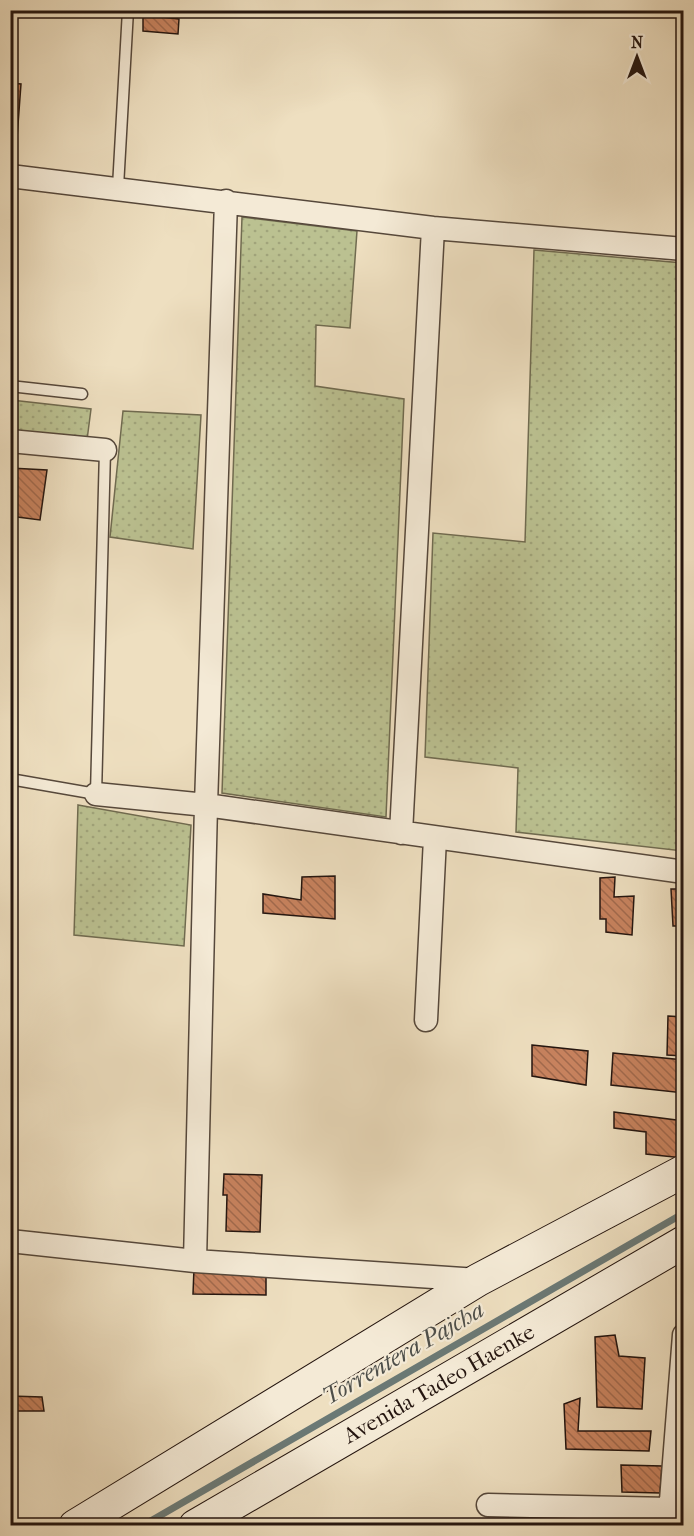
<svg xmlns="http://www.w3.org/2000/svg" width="694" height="1536" font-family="'IM FELL French Canon',serif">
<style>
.grass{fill:url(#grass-dots);stroke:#706b50;stroke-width:1.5}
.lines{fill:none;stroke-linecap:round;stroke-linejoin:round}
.stream{stroke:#6b7975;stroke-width:7}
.building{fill:url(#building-back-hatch);stroke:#24150f;stroke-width:1.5}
.lane-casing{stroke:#56483b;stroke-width:13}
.street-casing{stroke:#56483b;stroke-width:25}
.secondary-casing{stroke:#24150f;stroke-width:34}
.lane{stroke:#f4ead6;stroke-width:10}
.street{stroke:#f4ead6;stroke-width:22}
.secondary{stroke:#f4ead6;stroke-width:32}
.labels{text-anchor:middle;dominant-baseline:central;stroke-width:4.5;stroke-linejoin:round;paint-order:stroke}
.street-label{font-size:22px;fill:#24150f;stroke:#f4ead6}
.water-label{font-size:24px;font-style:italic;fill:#4e4f4a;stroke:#f4ead6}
</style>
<defs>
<pattern id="grass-dots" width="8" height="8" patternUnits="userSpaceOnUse" patternTransform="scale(1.5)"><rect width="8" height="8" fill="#bbc191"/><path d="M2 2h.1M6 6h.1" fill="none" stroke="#a1a57c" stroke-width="1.8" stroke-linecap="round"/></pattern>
<pattern id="building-back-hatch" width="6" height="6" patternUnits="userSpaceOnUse" patternTransform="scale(1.5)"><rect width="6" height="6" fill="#c7825e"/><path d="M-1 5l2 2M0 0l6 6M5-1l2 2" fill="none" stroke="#a1694c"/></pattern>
</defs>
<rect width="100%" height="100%" fill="#eedfc0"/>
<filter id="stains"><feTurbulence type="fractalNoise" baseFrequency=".00333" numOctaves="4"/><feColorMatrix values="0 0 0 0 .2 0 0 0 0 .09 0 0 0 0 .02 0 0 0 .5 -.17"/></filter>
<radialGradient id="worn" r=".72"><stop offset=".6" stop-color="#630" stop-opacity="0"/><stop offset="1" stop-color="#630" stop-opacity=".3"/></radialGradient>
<path class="grass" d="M242 217 357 231 350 328 316 325 315 386 404 399 386 817 222 793Z
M534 250 683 263V851L516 832 518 768 425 757 433 533 525 542Z
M11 400 91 409 87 440 11 431Z
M123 411 201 415 193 549 110 537Z
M78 805 191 825 184 946 74 935Z"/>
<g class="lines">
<path class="stream" d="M142 1526 684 1213"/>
</g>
<path class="building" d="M143 15 179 19 178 34 143 31Z
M10 83 21 84 17 138H10Z
M10 468 47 470 40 520 10 516Z
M335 876V919L263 913V894L301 900 302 877Z
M615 877 614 897 634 896 632 935 606 932V919H600V878Z
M671 889H684V926H673Z
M668 1016 684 1017V1056L667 1055Z
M532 1045 588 1051 586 1085 532 1076Z
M613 1053 684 1060V1093L611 1085Z
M614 1112 684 1121 683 1158 646 1154V1132L614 1128Z
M224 1174 262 1175 260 1232 226 1231 227 1195H223Z
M194 1268 266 1269V1295L193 1294Z
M615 1335 619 1356 645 1358 642 1409 597 1407 595 1337Z
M10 1396 42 1397 44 1411H16L11 1461Z
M580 1398 578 1431H651L649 1451 566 1449 564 1404Z
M621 1465 662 1466 660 1493 622 1492Z
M567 1514 586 1515V1526H567Z"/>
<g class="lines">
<defs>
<path id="lane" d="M118 187 128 10
M10 386 82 394
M10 779 96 794 105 450"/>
<path id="street" d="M10 176 433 228 684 249
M10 441 105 450
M96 794 206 805 684 872
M401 833 433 228
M426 1020 435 838
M10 1241 195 1261 478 1280
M195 1261 206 805 226 201
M488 1505 670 1509
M669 1526 684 1335"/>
<path id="secondary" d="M75 1526 478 1280 684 1171
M195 1526 684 1242"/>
</defs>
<use href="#lane" class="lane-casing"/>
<use href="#street" class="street-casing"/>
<use href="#secondary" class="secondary-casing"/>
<use href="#lane" class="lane"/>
<use href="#street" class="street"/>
<use href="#secondary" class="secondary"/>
</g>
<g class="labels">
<g class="street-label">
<text transform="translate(439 1384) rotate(-30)">Avenida Tadeo Haenke</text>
</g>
<g class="water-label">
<text transform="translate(403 1353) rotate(-30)">Torrentera Pajcha</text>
</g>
</g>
<rect width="694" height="1536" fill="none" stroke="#eedfc0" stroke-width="36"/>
<rect x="12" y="12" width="670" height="1512" fill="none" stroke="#24150f" stroke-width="3"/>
<rect x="18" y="18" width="658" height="1500" fill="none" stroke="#24150f" stroke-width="1.5"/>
<g transform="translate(637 57)" stroke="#f4ead6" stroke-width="4.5" paint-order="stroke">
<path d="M0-4.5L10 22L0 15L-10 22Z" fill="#24150f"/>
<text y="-9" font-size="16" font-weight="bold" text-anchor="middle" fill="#24150f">N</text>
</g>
<rect width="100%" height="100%" filter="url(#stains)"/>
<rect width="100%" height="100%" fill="url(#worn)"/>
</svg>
